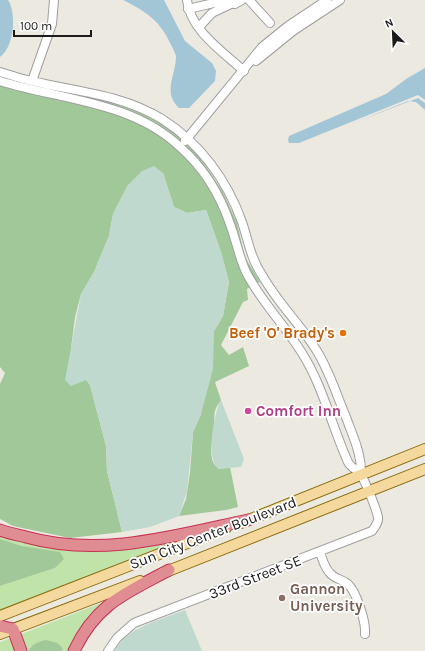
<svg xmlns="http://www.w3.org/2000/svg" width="425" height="651" font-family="Karla,sans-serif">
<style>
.grass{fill:#bfe3a9}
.forest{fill:#a1c898}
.wetland{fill:#bfd9cf}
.water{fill:#a3c6d7}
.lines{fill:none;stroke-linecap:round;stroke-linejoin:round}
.minor-casing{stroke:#9f9f9f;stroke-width:10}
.major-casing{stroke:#876b0a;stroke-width:12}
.highway-casing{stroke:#c82f53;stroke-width:13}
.minor{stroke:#fff;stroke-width:8}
.major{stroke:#f4d89d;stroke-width:10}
.highway{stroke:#df8c93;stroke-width:11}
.food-dot{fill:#e8710a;stroke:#fff;stroke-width:1.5}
.hotel-dot{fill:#d1479c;stroke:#fff;stroke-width:1.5}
.education-dot{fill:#8d6e63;stroke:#fff;stroke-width:1.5}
.labels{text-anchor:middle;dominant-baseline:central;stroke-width:3.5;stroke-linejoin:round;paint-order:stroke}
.food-label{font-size:15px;font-weight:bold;fill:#c56008;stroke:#fff;text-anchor:end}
.hotel-label{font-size:15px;font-weight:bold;fill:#b23c85;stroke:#fff;text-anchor:start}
.street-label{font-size:15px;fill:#1b1b1b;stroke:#fff}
.education-label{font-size:15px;font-weight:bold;fill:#785e54;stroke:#fff;text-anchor:start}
</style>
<rect width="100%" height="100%" fill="#ece9e1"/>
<path class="grass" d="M0 532 24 540 170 541 168 544 0 610V586L55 568 64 558 2 540 0 539Z
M104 602 105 604 71 651H62L63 647 31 646 28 651H24L19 635Z
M14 637 19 651H0V642Z"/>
<path class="forest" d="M5 79 114 101 157 119 184 138 180 143 162 129Z
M0 84C32 94 65 99 97 107 200 135 216 198 251 286L247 289 248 300 243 302 221 345 229 355 243 347 249 366 215 382 221 400C220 403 217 405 216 408 213 415 215 420 214 427 213 439 206 461 219 469L230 467 238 507 226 510 179 516 186 499 190 473 193 432 201 414 214 331 223 316 229 282 221 252 206 210 187 213 174 207 163 173 128 185 113 214 109 236 94 272 81 294 75 317 71 348 84 380H86L90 385 106 446 107 471 122 532 70 538 13 526 0 519V384L5 373 0 367Z
M188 142 196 151 223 192 237 223 245 257 260 282 256 284 248 270 232 223 184 147Z
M0 539 22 546 60 552 64 559 55 568 0 586Z
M46 640 57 643 63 648 62 651H28C32 644 38 642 46 640Z"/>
<path class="wetland" d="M154 166 163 173 174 207 187 213 206 210 221 252 229 282 223 316 214 331 213 369 201 414 193 432 187 491 179 516 150 527 122 532 107 471 106 446 90 385 86 380 71 386 65 380 81 294 94 272 103 250 109 236 113 214 128 185 142 171Z
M221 400 244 459 241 467 219 469C205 461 214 412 221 400Z
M185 610 202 651H115C127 626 162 620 185 610Z"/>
<path class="water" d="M0 0H8C17 14 14 47 0 57Z
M123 0H164L185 41 212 63 216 71 215 81 189 108H179C162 92 176 76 176 56 175 53 173 48 171 45 161 21 145 11 123 0Z
M425 68V100L418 95 299 143H289L288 140 289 136 386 94 406 79Z
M418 98 425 103V110L416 102 408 101 351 124Z"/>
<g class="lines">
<defs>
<path id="minor" d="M187 0C190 30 223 52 244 71
M249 0 270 23
M188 9 218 2 235 4 242 0
M199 27 212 13 231 4
M256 61 293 31 340 0
M0 72C11 75 21 79 32 81 77 92 121 94 162 119 200 143 227 180 242 222 248 240 251 259 262 275 277 302 299 323 315 348 329 369 336 394 346 417 353 437 362 454 361 475
M0 81C61 100 131 101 180 147 203 167 220 195 230 224 236 240 239 257 246 272 261 302 285 325 302 353 323 386 332 427 348 462 351 468 358 470 361 475 366 483 376 508 378 517 379 522 375 527 372 531L134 623 117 638 108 651
M32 81 52 24 54 0
M185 141 262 47 288 26 327 0
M320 552C322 559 325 567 329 572 334 579 342 579 348 584 357 593 366 622 365 634"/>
<path id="major" d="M241 523 425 449
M163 573 425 469
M0 616 226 528
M0 634 140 581"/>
<path id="highway" d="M0 530C8 533 18 535 26 537 101 558 174 536 248 520
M0 626 13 629 21 651
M74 651C96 604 126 593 169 570"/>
</defs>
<use href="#minor" class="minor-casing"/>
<use href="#major" class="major-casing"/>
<use href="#highway" class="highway-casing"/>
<use href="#minor" class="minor"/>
<use href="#major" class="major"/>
<use href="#highway" class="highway"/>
</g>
<circle class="food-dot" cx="343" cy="333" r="4"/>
<circle class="hotel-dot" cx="248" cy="411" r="4"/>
<circle class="education-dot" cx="282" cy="598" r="4"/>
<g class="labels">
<g class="food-label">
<text x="335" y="333">Beef 'O' Brady's</text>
</g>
<g class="hotel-label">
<text x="256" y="411">Comfort Inn</text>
</g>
<g class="street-label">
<text transform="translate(213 533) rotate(-21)">Sun City Center Boulevard</text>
<text transform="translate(255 577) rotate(-21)">33rd Street SE</text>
</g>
<g class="education-label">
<text x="290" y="589">Gannon<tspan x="290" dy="17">University</tspan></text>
</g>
</g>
<g transform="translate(393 32) rotate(336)" stroke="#ffffff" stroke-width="3" paint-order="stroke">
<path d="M0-3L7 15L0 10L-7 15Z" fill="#1b1b1b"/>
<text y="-6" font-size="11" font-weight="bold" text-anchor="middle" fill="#1b1b1b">N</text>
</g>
<path d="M14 30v6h77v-6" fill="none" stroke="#1b1b1b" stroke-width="2"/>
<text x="20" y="30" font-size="12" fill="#1b1b1b" stroke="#ffffff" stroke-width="3" paint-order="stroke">100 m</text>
</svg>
